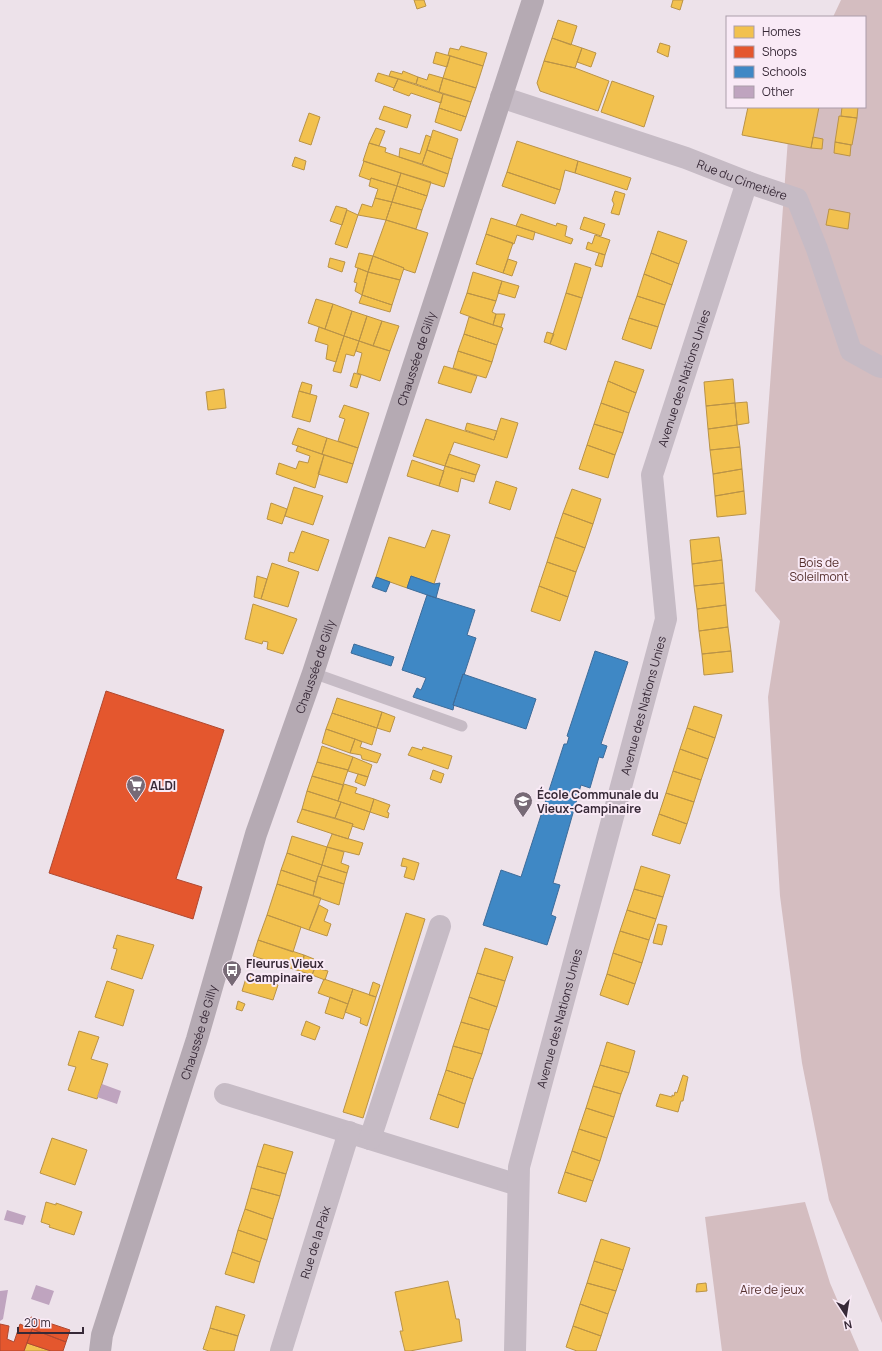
<svg xmlns="http://www.w3.org/2000/svg" width="882" height="1351" font-family="Manrope,sans-serif">
<style>
.green{fill:#d4bdc0}
.homes{fill:#f2c14e;stroke:#ba9347}
.shops{fill:#e4572e;stroke:#b04931}
.schools{fill:#3f88c5;stroke:#3d6c9a}
.building{fill:#bfa4bf}
.lines{fill:none;stroke-linecap:round;stroke-linejoin:round}
.service{stroke:#c6bbc5;stroke-width:11}
.minor{stroke:#c6bbc5;stroke-width:22}
.primary{stroke:#b5aab3;stroke-width:22}
.labels{text-anchor:middle;dominant-baseline:central;stroke-width:4;stroke-linejoin:round;paint-order:stroke}
.street-label{font-size:12px;fill:#372937;stroke:#f9eaf6}
.park-label{font-size:12px;fill:#55302d;stroke:#f9eaf6}
.poi-label{font-size:12px;font-weight:bold;fill:#372937;stroke:#f9eaf6;text-anchor:start}
</style>
<rect width="100%" height="100%" fill="#ede2ea"/>
<path class="green" d="M841 0H882V1323L829 1200 802 1063 780 896 768 697 780 621 755 591 790 111 792 107H865V17H833Z
M805 1202 830 1283 859 1351H722L705 1217Z"/>
<path class="homes" d="M414 0H424L426 6 417 9Z
M673 0H683L680 10 671 7Z
M558 20 577 26 571 45 552 38Z
M552 38 582 48 575 68 544 61Z
M660 43 670 46 668 57 657 52Z
M461 46 487 53 483 66 448 55 450 48 459 50Z
M582 48 596 53 591 67 577 62Z
M436 52 450 56 447 67 433 63Z
M450 56 483 66 476 88 443 78Z
M544 61 575 68 609 81 598 111 540 91 537 83Z
M391 71 402 74 403 71 418 77 416 84 389 76Z
M378 73 398 79 394 88 375 81Z
M429 74 443 78 439 92 416 84 418 77 427 80Z
M443 78 476 88 471 102 439 92Z
M398 79 443 94 441 103 411 93 409 96 393 90Z
M612 81 654 96 644 127 601 112Z
M443 94 471 102 466 117 439 108Z
M384 106 411 115 407 128 379 119Z
M748 107H819L811 148 742 135Z
M842 107H858L857 118 841 116Z
M439 108 466 117 461 131 435 122Z
M309 113 320 117 311 145 299 141Z
M839 116 857 118 852 145 835 142Z
M376 128 385 131 379 146 369 143Z
M433 130 458 139 452 159 427 150Z
M426 135 431 137 422 164 399 157 400 148 420 154Z
M813 137 823 139 822 149 811 148Z
M517 141 578 161 575 173 565 170 560 190 507 172Z
M835 142 851 145 850 156 834 153Z
M369 143 386 148 385 152 448 174 444 187 363 161Z
M427 150 452 159 448 174 422 164Z
M295 157 306 161 304 170 292 166Z
M364 161 401 173 397 186 371 178 370 180 359 176Z
M578 161 631 178 627 190 575 173Z
M507 172 560 190 555 204 502 186Z
M401 173 431 182 427 196 397 186Z
M371 178 397 186 392 202 375 198 378 189 369 186Z
M397 186 427 196 422 210 392 202Z
M615 191 625 194 619 215 611 213 614 204 612 200Z
M375 198 392 202 386 220 358 215 362 204 372 207Z
M392 202 422 210 416 229 386 220Z
M336 206 347 209 342 225 330 221Z
M829 209 850 213 848 229 826 225Z
M347 210 358 215 347 248 335 244Z
M521 214 556 226 557 223 567 226 565 236 573 239 571 244 516 226Z
M584 217 605 224 601 236 580 229Z
M491 218 535 232 533 240 517 235 514 244 486 234Z
M386 220 428 233 415 273 403 269 404 268 373 256Z
M658 231 687 241 679 264 651 253Z
M486 234 513 243 503 273 476 264Z
M595 235 610 240 605 255 586 249 588 242 592 244Z
M359 253 373 256 368 272 355 267Z
M599 253 605 255 602 267 595 265Z
M651 253 679 264 672 285 644 274Z
M373 256 404 268 400 280 368 272Z
M330 258 345 262 342 272 328 267Z
M508 259 517 262 512 276 503 273Z
M575 263 591 268 582 298 566 293Z
M358 268 368 272 362 295 355 291 357 283 354 282Z
M368 272 400 280 392 305 362 295Z
M473 272 502 281 496 301 467 293Z
M644 274 672 285 665 305 637 296Z
M502 281 519 286 515 298 498 293Z
M467 293 496 301 492 312 496 314 493 325 460 313Z
M566 293 582 298 566 350 550 344Z
M362 295 392 305 390 312 359 303Z
M637 296 665 305 658 327 629 318Z
M316 299 333 304 325 329 308 323Z
M333 304 352 311 344 336 325 329Z
M352 311 367 316 359 341 344 336Z
M496 314H505L501 327 493 325Z
M367 316 382 321 373 346 359 341Z
M469 317 503 328 497 345 464 334Z
M629 318 658 327 651 349 622 339Z
M382 321 399 326 390 351 373 346Z
M319 327 344 336 336 362 326 359 328 345 315 341Z
M547 332 554 334 550 344 544 342Z
M464 334 497 345 492 362 458 351Z
M344 336 359 341 354 356 346 354 341 373 333 371Z
M359 341 390 351 380 381 357 373 362 353 356 351Z
M458 351 492 362 486 378 453 368Z
M615 361 644 370 636 393 608 381Z
M444 366 477 376 471 393 438 383Z
M354 373 361 375 357 388 350 386Z
M733 379 735 403 706 406 704 382Z
M608 381 636 393 629 413 601 403Z
M302 382 312 385 310 394 299 391Z
M224 389 226 408 208 410 206 392Z
M299 391 317 396 310 422 292 417Z
M747 402 749 423 737 425 735 403Z
M601 403 629 413 623 433 594 424Z
M735 403 737 425 708 429 706 406Z
M344 405 369 413 358 448 338 441 345 419 339 417Z
M501 418 518 423 507 458 454 442 445 466 413 456 426 419 494 440Z
M467 423 497 431 494 440 465 430Z
M594 424 623 433 615 455 587 445Z
M737 425 740 447 710 450 708 429Z
M298 428 327 438 322 454 292 444Z
M327 438 358 448 353 464 322 454Z
M587 445 615 455 608 478 579 469Z
M298 446 324 455 315 488 276 474 279 463 296 469 299 461 308 463 310 456 296 451Z
M740 447 742 469 713 474 710 450Z
M449 454 480 465 476 475 445 466Z
M324 455 353 464 347 483 318 474Z
M412 460 444 471 439 486 407 476Z
M445 466 476 475 474 482 461 478 458 492 439 486Z
M742 469 744 491 715 496 713 474Z
M496 481 517 488 510 510 489 503Z
M294 487 323 496 313 525 285 516Z
M572 489 601 499 593 524 563 513Z
M744 491 746 514 717 517 715 496Z
M271 503 287 509 282 524 267 519Z
M563 513 593 524 585 548 555 537Z
M432 530 450 535 434 584 411 576 407 588 376 577 389 537 425 548Z
M302 531 329 540 318 571 288 561 290 552 294 553Z
M555 537 585 548 576 572 547 562Z
M719 537 722 560 692 564 690 540Z
M722 560 724 583 694 586 692 564Z
M547 562 576 572 568 597 539 586Z
M272 563 299 572 288 607 261 599Z
M257 576 267 579 261 599 254 597Z
M724 583 726 605 697 609 694 586Z
M539 586 568 597 560 621 531 611Z
M253 604 297 619 283 654 267 649 268 642 263 641 262 644 245 639Z
M726 605 728 627 699 631 697 609Z
M728 627 731 651 702 654 699 631Z
M731 651 733 672 704 675 702 654Z
M337 698 382 712 377 728 332 713Z
M694 706 722 715 715 738 687 728Z
M382 712 395 717 390 732 377 728Z
M332 713 377 728 372 745 326 729Z
M687 728 715 738 708 759 680 749Z
M326 729 355 739 350 753 322 743Z
M355 739 362 742 360 747 381 754 377 763 362 759 361 755 350 753Z
M322 746 353 757 348 770 317 762Z
M412 747 422 750 423 747 452 756 448 769 408 755Z
M680 749 708 759 701 780 673 771Z
M353 757 372 765 368 777 348 771Z
M317 762 348 770 343 785 312 776Z
M433 770 444 774 441 783 430 779Z
M673 771 701 780 694 802 666 793Z
M358 774 368 777 365 786 355 782Z
M312 776 343 785 338 801 307 791Z
M344 784 357 788 355 793 374 799 370 812 338 801Z
M307 791 341 802 335 818 302 809Z
M666 793 694 802 687 824 659 814Z
M374 799 390 805 387 812 389 813 388 818 370 812Z
M341 802 370 812 364 830 352 826 353 824 335 818Z
M302 809 353 824 348 839 297 822Z
M659 814 687 824 680 844 652 835Z
M332 834 363 843 359 855 327 847Z
M292 836 327 847 322 865 287 853Z
M327 847 344 852 341 863 349 866 347 873 322 865Z
M287 853 322 865 316 882 281 870Z
M403 858 419 863 414 880 404 877 407 867 401 866Z
M322 865 347 873 344 884 318 876Z
M641 866 670 875 663 897 634 889Z
M281 870 316 882 313 896 277 884Z
M318 876 344 884 339 905 313 896Z
M277 884 321 898 309 930 267 915Z
M634 889 663 897 656 919 627 910Z
M319 905 328 910 324 921 331 924 327 936 309 930Z
M627 910 656 919 649 940 620 931Z
M406 913 425 919 363 1118 343 1112Z
M267 915 301 927 293 952 258 940Z
M658 924 667 926 662 945 653 943Z
M620 931 649 940 642 963 613 953Z
M117 935 154 945 142 979 111 969 117 949 113 948Z
M258 940 304 955 303 963 315 967 312 975 253 956Z
M485 948 513 957 505 981 477 973Z
M613 953 642 963 635 984 607 974Z
M304 955 314 959 312 966 303 963Z
M315 968 328 971 325 980 312 975Z
M477 973 505 981 497 1007 469 997Z
M607 974 635 984 628 1005 600 995Z
M247 975 278 985 273 1000 242 991Z
M324 979 353 989 348 1004 318 993Z
M107 981 134 990 123 1026 95 1017Z
M373 982 380 985 376 997 369 995Z
M353 989 376 997 367 1026 360 1023 361 1018 345 1012Z
M330 997 348 1004 343 1019 325 1013Z
M469 997 497 1007 489 1030 461 1022Z
M238 1001 245 1004 242 1011 236 1009Z
M306 1021 320 1027 315 1040 301 1035Z
M461 1022 489 1030 482 1054 453 1046Z
M79 1031 99 1037 91 1059 108 1064 97 1099 68 1090 76 1067 68 1065Z
M607 1042 635 1051 629 1073 600 1065Z
M453 1046 482 1054 473 1079 446 1070Z
M600 1065 629 1073 621 1094 593 1086Z
M446 1070 473 1079 465 1104 438 1094Z
M683 1075 688 1077 683 1101H681L678 1112 656 1106 660 1094 672 1097V1095L674 1096 675 1092 677 1093Z
M593 1086 621 1094 614 1117 586 1108Z
M438 1094 465 1104 458 1128 430 1119Z
M586 1108 614 1117 607 1138 579 1129Z
M579 1129 607 1138 600 1161 572 1151Z
M52 1138 87 1150 75 1185 40 1173Z
M264 1144 293 1152 286 1174 257 1166Z
M572 1151 600 1161 593 1181 565 1172Z
M257 1166 286 1174 280 1196 251 1188Z
M565 1172 593 1181 586 1202 558 1193Z
M251 1188 280 1196 273 1219 245 1209Z
M46 1202 56 1205V1203L82 1212 74 1235 49 1227 50 1225 41 1222Z
M245 1209 273 1219 267 1240 238 1230Z
M238 1230 267 1240 260 1262 232 1252Z
M601 1239 630 1248 623 1270 594 1261Z
M232 1252 260 1262 254 1283 225 1274Z
M594 1261 623 1270 616 1291 587 1283Z
M448 1281 456 1319H459L462 1341 410 1351H405L400 1331H403L395 1292Z
M587 1283 616 1291 608 1314 580 1304Z
M706 1283 707 1291 696 1292 697 1284Z
M580 1304 608 1314 601 1336 573 1326Z
M216 1306 245 1315 238 1336 210 1328Z
M573 1326 601 1336 596 1351H577L566 1347Z
M210 1328 238 1336 234 1351H209L203 1349Z
M27 1343 51 1351H24Z"/>
<path class="shops" d="M106 691 224 730 176 879 202 887 193 919 49 873Z
M31 1317 70 1330 66 1342 32 1329 24 1351H0V1324L9 1326 7 1339 14 1342 20 1324 27 1327Z
M32 1329 66 1342 63 1351H51L27 1343Z"/>
<path class="schools" d="M411 576 434 584 440 583 436 598 407 588Z
M376 577 390 582 386 592 372 587Z
M427 595 475 610 467 635 476 638 464 675 463 674 453 705H454L453 710 413 697 417 688 421 690 426 678 402 670Z
M354 644 394 657 391 666 351 653Z
M595 651 628 662 601 744 607 746 603 758 599 757 590 788 581 785 553 883 560 885 551 915 556 917 547 945 483 925 501 870 521 877 564 744H567L569 737 567 736Z
M463 674 536 699 526 729 453 705Z"/>
<path class="building" d="M102 1084 121 1091 117 1104 97 1097Z
M7 1210 26 1216 23 1225 4 1220Z
M36 1285 54 1291 49 1305 31 1299Z
M8 1290 3 1319 0 1321V1291Z"/>
<g class="lines">
<path class="service" d="M313 673 462 726"/>
<g class="minor">
<path id="s1" d="M501 97 686 158 747 182 797 199 817 249 851 351 878 366 882 367"/>
<path d="M225 1094 518 1185"/>
<path d="M370 1139 440 926"/>
<path id="s2" d="M281 1351 349 1132"/>
<path id="s3" d="M515 1351 519 1167 666 619 652 475 747 182"/>
</g>
<path class="primary" id="s4" d="M100 1351 102 1335 197 1039 256 834 313 673 533 0"/>
</g>
<defs>
<symbol id="supermarket-pin" viewBox="-11 -11 22 30"><path d="M0 17L-7.5 6A9.5 9.5 0 1 1 7.5 6Z" fill="#776a76" stroke="#f9eaf6"/><path d="M-6-5.5h2.5l.6 2H6L4.5 2H-2.5L-4.4-4H-6ZM-1.5 3.2a1.3 1.3 0 1 0 .1 0ZM3 3.2a1.3 1.3 0 1 0 .1 0Z" fill="#fff"/></symbol>
<symbol id="school-pin" viewBox="-11 -11 22 30"><path d="M0 17L-7.5 6A9.5 9.5 0 1 1 7.5 6Z" fill="#776a76" stroke="#f9eaf6"/><path d="M0-5L7-2L0 1L-7-2ZM-4 1L0 2.5L4 1V4Q0 6-4 4Z" fill="#fff"/></symbol>
<symbol id="bus-pin" viewBox="-11 -11 22 30"><path d="M0 17L-7.5 6A9.5 9.5 0 1 1 7.5 6Z" fill="#776a76" stroke="#f9eaf6"/><path d="M-5-6H5V4H4V6H2V4H-2V6H-4V4H-5ZM-3.5-4V0h7V-4ZM-3.5 1.2v1.5H-2V1.2ZM2 1.2v1.5H3.5V1.2Z" fill="#fff"/></symbol>
</defs>
<g fill-rule="evenodd">
<use href="#supermarket-pin" x="125" y="774" width="22" height="30"/>
<use href="#school-pin" x="512" y="790" width="22" height="30"/>
<use href="#bus-pin" x="221" y="959" width="22" height="30"/>
</g>
<g class="labels">
<g class="street-label">
<text stroke="none"><textPath href="#s1" startOffset="255">Rue du Cimetière</textPath></text>
<text stroke="none"><textPath href="#s4" startOffset="1042">Chaussée de Gilly</textPath></text>
<text stroke="none"><textPath href="#s3" startOffset="998">Avenue des Nations Unies</textPath></text>
<text stroke="none"><textPath href="#s4" startOffset="718">Chaussée de Gilly</textPath></text>
<text stroke="none"><textPath href="#s3" startOffset="662">Avenue des Nations Unies</textPath></text>
<text stroke="none"><textPath href="#s3" startOffset="338">Avenue des Nations Unies</textPath></text>
<text stroke="none"><textPath href="#s4" startOffset="334">Chaussée de Gilly</textPath></text>
<text stroke="none"><textPath href="#s2" startOffset="114">Rue de la Paix</textPath></text>
</g>
<g class="park-label">
<text x="819" y="562">Bois de<tspan x="819" dy="14">Soleilmont</tspan></text>
<text x="772" y="1289">Aire de jeux</text>
</g>
<g class="poi-label">
<text x="150" y="785">ALDI</text>
<text x="537" y="794">École Communale du<tspan x="537" dy="14">Vieux-Campinaire</tspan></text>
<text x="246" y="963">Fleurus Vieux<tspan x="246" dy="14">Campinaire</tspan></text>
</g>
</g>
<rect x="726" y="16" width="140" height="92" fill="#f9eaf6" stroke="#ab9daa"/>
<rect x="734" y="26" width="20" height="12" fill="#f2c14e" stroke="#ab9daa"/>
<text x="762" y="36" font-size="12" fill="#372937">Homes</text>
<rect x="734" y="46" width="20" height="12" fill="#e4572e" stroke="#ab9daa"/>
<text x="762" y="56" font-size="12" fill="#372937">Shops</text>
<rect x="734" y="66" width="20" height="12" fill="#3f88c5" stroke="#ab9daa"/>
<text x="762" y="76" font-size="12" fill="#372937">Schools</text>
<rect x="734" y="86" width="20" height="12" fill="#bfa4bf" stroke="#ab9daa"/>
<text x="762" y="96" font-size="12" fill="#372937">Other</text>
<g transform="translate(846 1315) rotate(168)" stroke="#f9eaf6" stroke-width="3" paint-order="stroke">
<path d="M0-3L7 15L0 10L-7 15Z" fill="#372937"/>
<text y="-6" font-size="11" font-weight="bold" text-anchor="middle" fill="#372937">N</text>
</g>
<path d="M18 1327v6h65v-6" fill="none" stroke="#372937" stroke-width="2"/>
<text x="24" y="1327" font-size="12" fill="#372937" stroke="#f9eaf6" stroke-width="3" paint-order="stroke">20 m</text>
</svg>
